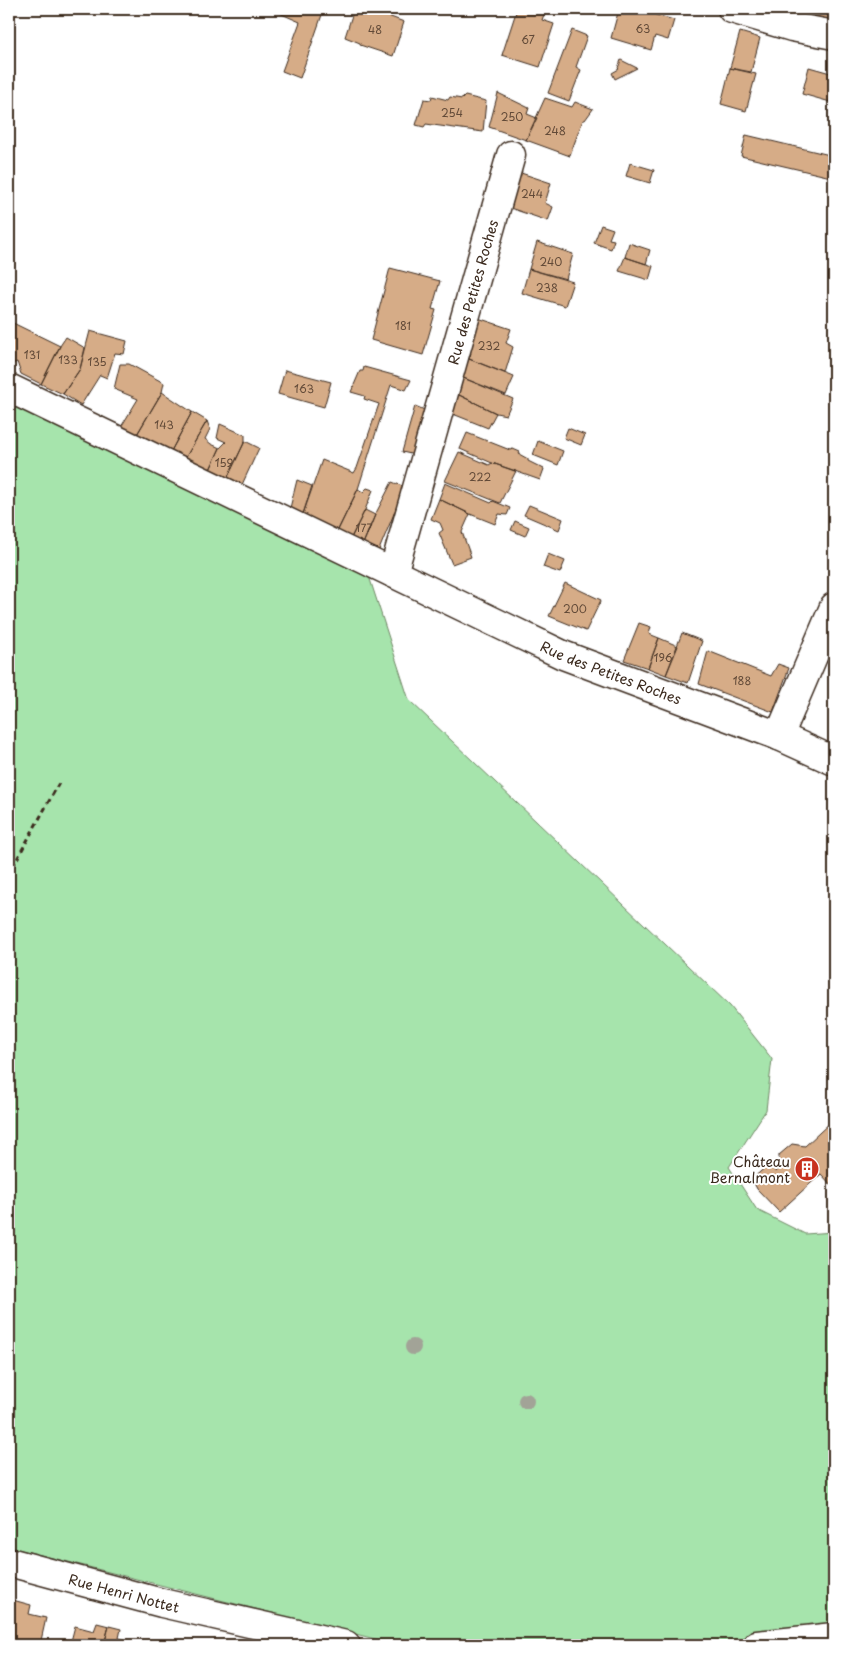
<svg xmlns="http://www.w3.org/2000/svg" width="843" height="1654" font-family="'Playpen Sans',sans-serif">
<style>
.green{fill:#a6e4ac;stroke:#708765}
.building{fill:#d6ac87;stroke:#3b2a1e}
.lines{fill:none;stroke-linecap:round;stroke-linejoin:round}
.minor-casing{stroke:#3b2a1e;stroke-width:31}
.path{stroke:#3b2a1e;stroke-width:3;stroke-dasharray:5 4;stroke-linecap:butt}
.minor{stroke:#fff;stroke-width:28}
.tree{fill:#a2a397}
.labels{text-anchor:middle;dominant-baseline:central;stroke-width:4;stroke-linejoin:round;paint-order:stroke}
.number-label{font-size:11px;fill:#624a38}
.street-label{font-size:14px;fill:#3b2a1e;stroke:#fff}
.poi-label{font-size:14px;fill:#3b2a1e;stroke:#fff;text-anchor:end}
</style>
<rect width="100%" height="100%" fill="#fff"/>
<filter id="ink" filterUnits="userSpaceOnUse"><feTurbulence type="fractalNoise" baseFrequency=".02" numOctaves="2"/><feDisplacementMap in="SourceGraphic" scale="10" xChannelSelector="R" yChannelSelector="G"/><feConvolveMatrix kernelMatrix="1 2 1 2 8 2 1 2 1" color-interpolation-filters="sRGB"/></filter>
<g filter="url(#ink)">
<path class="green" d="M9 392 366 567 409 700 730 1006 772 1059 766 1110 729 1167 757 1210 805 1234 834 1232V1645H399L9 1547Z"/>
<path class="building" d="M279 9H324L300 78 282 71 300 22 277 12Z
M354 9H381L380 13 404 22 393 56 360 45V43L345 37Z
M517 9H546L542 20 554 24 540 67 502 55Z
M619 9H635L674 20 668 40 655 36 651 50 611 38Z
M817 9H834V21L815 16Z
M572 30 587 36 576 67 581 70 569 101 548 93Z
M740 32 760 38 751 72 730 68Z
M621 60 637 68 615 79 612 73 619 69 618 68Z
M809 67 834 74V103L802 94Z
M730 68 756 74 746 111 721 104Z
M498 93 529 108 527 114 537 118 526 140 489 127Z
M432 96 448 100 450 97 462 99 465 96 486 101 483 132 426 124 424 127 416 125 424 99 431 100Z
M545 98 572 107 575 102 593 109 585 120H583L570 155H568L570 156 526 140Z
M746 135 834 156 831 177 741 156Z
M630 163 654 170 650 183 626 176Z
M521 173 551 183 545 203 553 207 548 221 510 208Z
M601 225 613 229 609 239 614 240 611 249 594 243Z
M537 242 573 254 566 279 529 269Z
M629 243 650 250 646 264 625 257Z
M625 257 653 266 649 280 619 271Z
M390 268 440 281 432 309 436 310 423 355 371 340Z
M529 269 573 282 565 306 522 293Z
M475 317 511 329 506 343 513 347 505 373 469 359 471 353 467 351Z
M13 323 60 346 41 384 21 374 17 362 12 364 9 362V331Z
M90 331 127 341 124 354 115 353 107 378 100 375 81 405 63 394 80 369Z
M66 337 85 348 80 369 63 394 41 384 60 346Z
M469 359 514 377 506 395 461 377Z
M120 364H129L164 383 162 392 136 436 121 427 138 399 114 389Z
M364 367 411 380 406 390 391 385 358 489 337 532 302 517 322 460 354 473 357 468 379 404 364 399 365 396 351 392 360 371H363Z
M285 370 331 382 324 407 278 394Z
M461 377 513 399 506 415 496 413 455 393Z
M162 392 192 412 170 453 136 436Z
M455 393 496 413 488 428 448 412Z
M415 406 427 411 415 455 402 452Z
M192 412 207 421 183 462 170 453Z
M207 421 210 429 205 439 211 444 220 448 207 476 183 462Z
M220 424 245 435V441L225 483 207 476 220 448 226 442 217 438Z
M568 428 585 435 581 445 564 438Z
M467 433 510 450 513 449 520 452 519 454 528 459V461L544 469 540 480 492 463 460 449Z
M245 441 259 448 240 489 225 483Z
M538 441 563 451 558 465 533 455Z
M459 452 489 465 492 463 516 471 500 503 445 481Z
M297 480 312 486 302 517 289 512Z
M392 482 405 487 379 550 363 544 375 515Z
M445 483 491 503 493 501 510 508 507 515 499 514 495 524 470 514 439 499Z
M367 488 373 490 365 510 351 538 337 532 358 489 363 492Z
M439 499 470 514 462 532 471 557 452 564 439 533 443 530 440 523 431 519Z
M529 505 563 519 559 530 524 515Z
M365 510 375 515 363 544 351 538Z
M515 521 529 527 525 536 511 530Z
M548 554 565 561 560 573 543 567Z
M565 583 601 600 586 631 549 616Z
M639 623 651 627 649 634 659 638 648 668 624 660Z
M682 633 702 641 688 683 666 675Z
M659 638 678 646 666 675 648 668Z
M708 651 771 676 778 664 789 668 773 712 699 684Z
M834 1119V1188L821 1174 779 1212 757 1189 752 1179 768 1165 776 1172 783 1165 779 1161V1155L792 1144 805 1146Z
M9 1599 31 1605 29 1614 46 1618 40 1645H28L9 1640 11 1634 9 1633Z
M97 1623 109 1626 104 1645H70L75 1626 94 1631Z
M109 1626 121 1629 119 1638 136 1643V1645H104Z"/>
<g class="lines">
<defs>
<g id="minor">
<path d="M732 9 792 27 834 35"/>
<path id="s1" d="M9 388 563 655 779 736 834 761"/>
<path id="s2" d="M393 573 511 155"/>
<path d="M779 736 834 607"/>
<path id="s3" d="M9 1562 162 1603 346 1645"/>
<path d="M757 1645 834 1637"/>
</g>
</defs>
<use href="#minor" class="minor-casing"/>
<path class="path" d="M9 884 12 868 59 783"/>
<use href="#minor" class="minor"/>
</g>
<g class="tree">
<circle cx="413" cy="1347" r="8"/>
<circle cx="526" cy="1401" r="8"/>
</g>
</g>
<defs>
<symbol id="building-disc" viewBox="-11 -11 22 22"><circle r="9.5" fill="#c8321e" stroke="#fff"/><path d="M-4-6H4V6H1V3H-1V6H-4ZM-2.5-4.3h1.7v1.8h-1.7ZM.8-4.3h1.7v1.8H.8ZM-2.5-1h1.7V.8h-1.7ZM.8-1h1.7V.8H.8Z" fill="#fff"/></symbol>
</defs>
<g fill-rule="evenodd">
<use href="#building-disc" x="793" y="1155" width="28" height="28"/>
</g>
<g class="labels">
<g class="number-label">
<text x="643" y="28">63</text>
<text x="375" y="29">48</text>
<text x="528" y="39">67</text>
<text x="452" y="112">254</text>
<text x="512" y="116">250</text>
<text x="555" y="130">248</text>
<text x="532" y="193">244</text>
<text x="551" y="261">240</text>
<text x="547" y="287">238</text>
<text x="403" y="325">181</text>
<text x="489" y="345">232</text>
<text x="32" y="354">131</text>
<text x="68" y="359">133</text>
<text x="97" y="361">135</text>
<text x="304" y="388">163</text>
<text x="164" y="424">143</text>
<text x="224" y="462">159</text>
<text x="480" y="476">222</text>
<text x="364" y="527">177</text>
<text x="575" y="608">200</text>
<text x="663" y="657">196</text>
<text x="742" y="680">188</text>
</g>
<g class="street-label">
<text stroke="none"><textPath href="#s2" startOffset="292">Rue des Petites Roches</textPath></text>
<text stroke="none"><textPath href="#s1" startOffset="666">Rue des Petites Roches</textPath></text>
<text stroke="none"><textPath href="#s3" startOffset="119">Rue Henri Nottet</textPath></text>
</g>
<g class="poi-label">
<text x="790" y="1161">Château<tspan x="790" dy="16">Bernalmont</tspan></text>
</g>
</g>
<rect width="843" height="1654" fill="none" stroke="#fff" stroke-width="30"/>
<rect x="15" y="15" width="813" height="1624" fill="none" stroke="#3b2a1e" stroke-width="2" filter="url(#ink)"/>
</svg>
